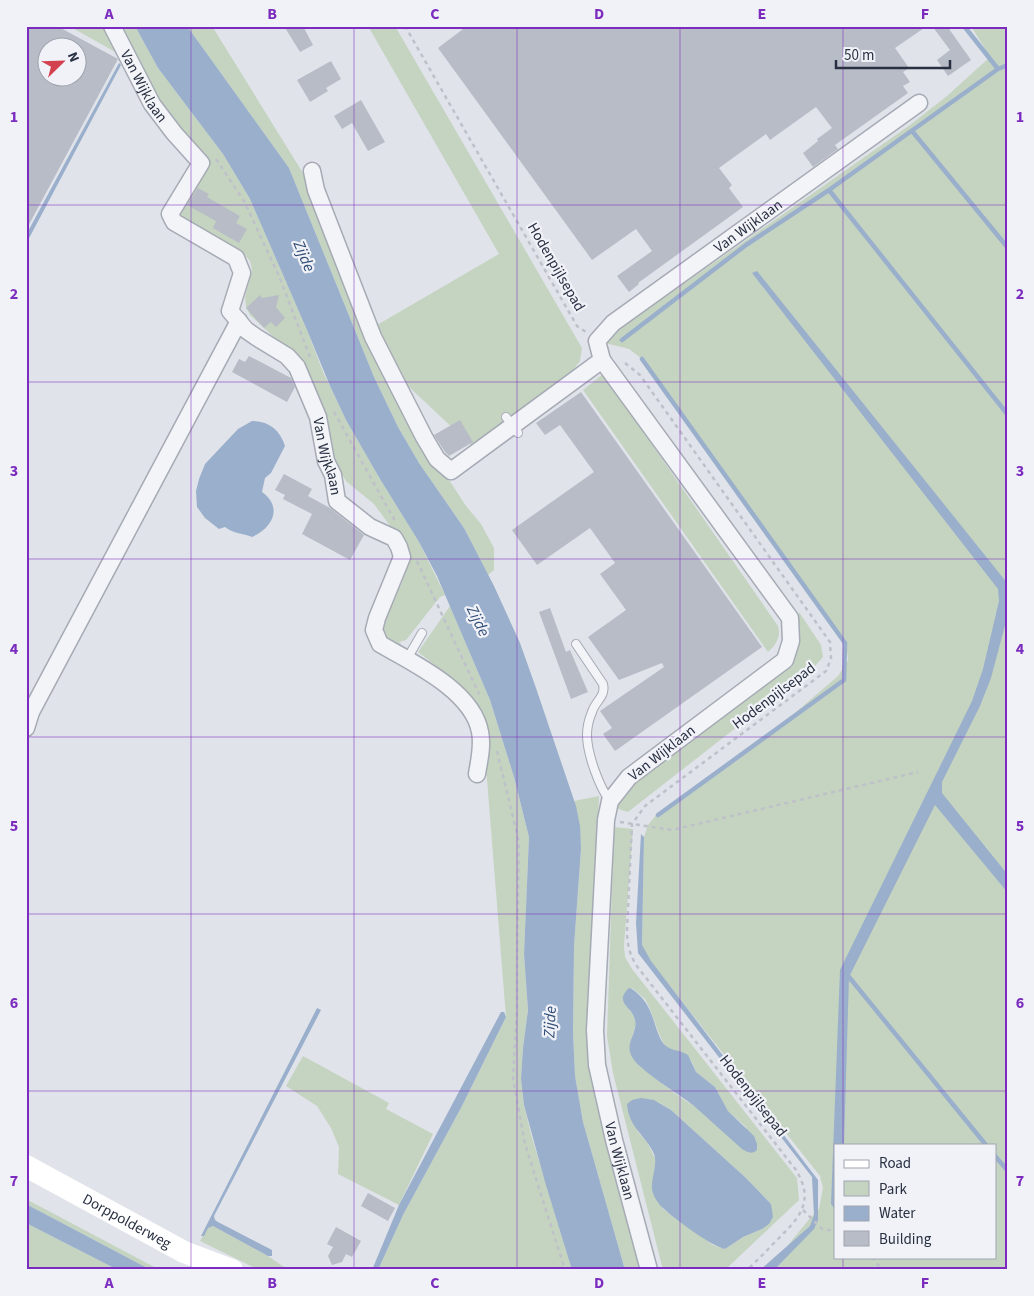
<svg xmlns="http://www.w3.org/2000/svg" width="1034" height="1296" font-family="'Source Sans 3',sans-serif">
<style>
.green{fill:#c5d4c1;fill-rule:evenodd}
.water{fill:#9aafcb}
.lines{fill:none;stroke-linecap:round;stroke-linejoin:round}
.stream{stroke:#9aafcb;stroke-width:4.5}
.building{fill:#b7bcc7;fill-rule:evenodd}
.lane-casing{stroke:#a5aab4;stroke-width:10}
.street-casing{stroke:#a5aab4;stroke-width:19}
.path{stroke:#bec1c9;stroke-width:2.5;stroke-dasharray:4 4;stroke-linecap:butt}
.lane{stroke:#f3f4f8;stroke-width:8}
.street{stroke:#f3f4f8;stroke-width:16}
.secondary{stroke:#fff;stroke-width:22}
.grid{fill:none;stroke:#7b2cbf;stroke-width:1;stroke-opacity:0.55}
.labels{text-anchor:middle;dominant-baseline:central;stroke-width:4.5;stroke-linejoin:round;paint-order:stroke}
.street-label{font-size:15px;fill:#283042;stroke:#f0f2f7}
.water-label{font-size:16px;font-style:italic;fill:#304c77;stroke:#f0f2f7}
.neatline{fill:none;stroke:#7b2cbf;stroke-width:2}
.grid-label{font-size:16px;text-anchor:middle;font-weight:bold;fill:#7b2cbf}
</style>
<rect width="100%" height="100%" fill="#e0e3ea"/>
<path class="green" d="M69 26H110L126 58Z
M115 26H135L158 68 223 154 250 199 307 330 323 372 346 420 380 479 419 542 445 595 440 597 406 640 399 642 401 644 396 647 379 632 385 613 402 583 408 561 396 534 374 504 347 482 334 464 322 409 313 383 306 367 298 357 279 342 250 315 246 307 245 297 252 270 250 261 243 253 180 216 205 166 161 109Z
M187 26H212L311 186 442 469 466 506 481 524 494 548V570L488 575 464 528 419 463 398 427 374 377 289 168Z
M368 26H395L582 348 580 361 569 375 473 447 409 387 377 325 499 254Z
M971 26H1008V1270H768L810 1218 819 1209 823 1188 820 1176 642 951 644 837 648 825 657 814 789 718 838 676 848 660 846 643 642 359 629 349 601 342 910 125 947 96 990 57ZM835 1145H995V1257H835Z
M603 374 778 626C781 637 776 645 768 652L583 390Z
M450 606 490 700 514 777 529 837 524 954 528 1010 523 1048 521 1079 524 1105 531 1134 572 1270H378L403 1215 462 1106 506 1017 482 717 457 682 418 652Z
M799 612 821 645 823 657 815 666 628 812 615 808 616 797 742 695 797 638Z
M599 796 591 1043 643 1270H625L583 1122 575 1077 573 1033 574 946 581 849 574 801Z
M614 827 633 829 624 946 625 957 632 969 797 1178 799 1200 725 1270H663L613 1073 607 1036ZM632 988 645 999 650 1009 659 1034 665 1046 691 1060 696 1072 715 1087 728 1111 747 1128C729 1120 710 1114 693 1105 681 1099 635 1064 631 1053 626 1036 645 1025 629 1010ZM658 1102 671 1110 746 1178 771 1204 762 1229 743 1237 725 1249 713 1245 663 1209 652 1189 656 1160 647 1142 637 1131Z
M303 1056 389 1103 386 1109 433 1134 399 1205 338 1174 339 1147 331 1128 317 1106 286 1086Z
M26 1199 158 1269 160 1270H151L26 1204Z
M26 1223 118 1270H26Z
M213 1226 268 1256 287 1269 289 1267 294 1270H259L200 1241 208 1227Z"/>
<path class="water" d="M135 26H187L289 168 374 377 398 427 419 463 464 528 494 586 520 643 536 688 576 806 580 826 581 849 574 946 573 1033 575 1076 583 1122 625 1270H572L545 1182 524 1105 521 1079 523 1048 528 1010 524 954 529 837 514 777 490 700 437 576 419 542 380 479 346 420 330 386 307 330 250 199 223 154 158 68Z
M119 63 121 65 26 244V235Z
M757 271 1008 584V614L991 678 980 706 942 782V793L1008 875V893L935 805 849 977 844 1145H835L834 1208 831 1204 840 970 972 701 983 669 999 601 998 589 752 273Z
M252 421C269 421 280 430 285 446L271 473 265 478 262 492C283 507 273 528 252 537 243 533 234 534 225 527L219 529 205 518 197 507 196 491 199 479 205 464 238 429Z
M641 834 644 837 642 945 651 961 818 1180V1220L814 1229 774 1270H760L810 1226 814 1215 812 1177 638 953 636 923Z
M629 988C633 989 635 991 638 994 656 1009 654 1036 666 1046 672 1051 681 1050 688 1055L696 1072 715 1087 728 1111 754 1136 757 1144V1150C752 1155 747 1152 742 1149 725 1134 709 1119 693 1105 680 1095 639 1070 632 1057 624 1042 638 1034 635 1020 633 1007 613 1003 629 988Z
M317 1008 321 1010 214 1216 215 1220 218 1222 272 1250V1256H268L213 1226 208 1228 204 1236H201Z
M501 1012H504L506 1017 462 1106 403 1215 378 1270H372L399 1205Z
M641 1098 654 1100 671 1110 746 1178 771 1204 773 1217 769 1224 762 1229 743 1237 725 1249C711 1246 675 1219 664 1209 658 1204 653 1196 652 1189 651 1177 658 1165 654 1154 646 1135 629 1129 627 1104L632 1100Z
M26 1204 151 1270H118L26 1223Z"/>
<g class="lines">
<path class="stream" d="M964 26 998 69
M912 131 1008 248
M829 190 1008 415
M622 340 746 245 829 190 998 69 1008 65
M642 359 845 643 844 680 658 815
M849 977 986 1145
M995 1156 1008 1171"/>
</g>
<path class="building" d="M26 26H57L118 59 26 230ZM48 48H78V78H48Z
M284 26H303L313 45 300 52Z
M467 26H927L895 48 909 68 903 72 910 82 903 86 908 93 835 145 838 149 813 167 803 153 818 141 817 139 832 128 816 107 770 140 766 134 719 168 732 185 729 188 743 207 638 283 639 284 629 292 617 276 652 251 636 229 592 260 438 48Z
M932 26H947L971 60 948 76 937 60 950 50Z
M331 61 341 79 326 88 328 91 310 102 297 80Z
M361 100 385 142 368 151 352 123 342 129 334 116Z
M198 188 209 194 207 197 240 216 236 223 247 229 239 243 213 228 216 221 187 205Z
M260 295 262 298 279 295 276 307 285 318 276 327 271 322 264 328 246 308Z
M249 356 291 378 295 387 287 402 232 372 239 359 245 362Z
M581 392 762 647 615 751 603 734 612 728 600 711 664 667 662 663 619 680 588 637 626 610 600 574 615 563 590 528 537 565 512 530 594 472 560 425 545 435 536 423Z
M460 420 473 442 449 456 445 452 434 435Z
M284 474 312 489 308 496 330 508 364 535 350 560 302 534 312 514 283 499 285 495 275 490Z
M550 608 566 652 570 650 588 692 571 699 539 612Z
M368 1193 395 1208 388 1221 361 1206Z
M336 1227 361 1241 352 1257 346 1254 342 1262 332 1265 328 1256 333 1247 327 1244Z"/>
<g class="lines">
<defs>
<path id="lane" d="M506 417 518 433
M576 644 603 684C606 697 595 701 592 712 589 719 587 727 587 735 587 753 599 787 610 801
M407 659 422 633"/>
<g id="street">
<path id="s1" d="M112 26 152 104 174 133 201 163 170 214 174 222 236 258 242 273 230 311 246 330 256 337 287 356 297 367 318 417 326 461 333 475 337 501 370 527 394 538 399 547 402 557 377 618 374 630 380 644C413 663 473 691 480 732 483 746 479 761 477 774"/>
<path id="s2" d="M312 171 316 190 373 337 424 437 437 459 451 471 602 360 790 618 791 641 785 660 629 777 610 801 606 820 595 1030 597 1065 614 1140 649 1270"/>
<path id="s3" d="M602 360 597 341 613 323 919 103"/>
<path d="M26 728 31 712 239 321"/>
</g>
</defs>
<use href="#lane" class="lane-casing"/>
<use href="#street" class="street-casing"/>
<path class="path" d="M405 26 577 326 586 332
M216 159 244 201 279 276 310 357
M625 363 640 375 830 642 831 659 826 671 645 806 632 824 627 930C627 943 629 953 636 965L796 1170C815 1202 800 1217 777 1240 767 1250 758 1260 747 1270
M334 412 395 521
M417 561 479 694
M497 751 519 842 517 954V1008L513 1079 525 1144 565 1270
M620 822 672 830 918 772
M803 1210 822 1229 835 1231
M872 1257 882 1270"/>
<use href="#lane" class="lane"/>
<use href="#street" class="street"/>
<path class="secondary" id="s4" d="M26 1166 184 1252 232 1270"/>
</g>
<path class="grid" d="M191 26V1270M354 26V1270M517 26V1270M680 26V1270M843 26V1145M26 205H1008M26 382H1008M26 559H1008M26 737H1008M26 914H1008M26 1091H1008M843 1257V1270"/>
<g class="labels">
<g class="street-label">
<text stroke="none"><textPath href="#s1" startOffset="68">Van Wijklaan</textPath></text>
<text stroke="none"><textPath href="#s3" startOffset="210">Van Wijklaan</textPath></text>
<text transform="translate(556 267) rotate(60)">Hodenpijlsepad</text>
<text stroke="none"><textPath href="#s1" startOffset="544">Van Wijklaan</textPath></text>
<text transform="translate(774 696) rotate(-37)">Hodenpijlsepad</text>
<text transform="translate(662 753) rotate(-38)">Van Wijklaan</text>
<text transform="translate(753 1096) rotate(52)">Hodenpijlsepad</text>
<text stroke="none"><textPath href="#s2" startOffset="1472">Van Wijklaan</textPath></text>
<text stroke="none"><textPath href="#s4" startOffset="115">Dorppolderweg</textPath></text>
</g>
<g class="water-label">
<text transform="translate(304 256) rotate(67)">Zijde</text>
<text transform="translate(478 621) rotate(64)">Zijde</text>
<text transform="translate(550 1022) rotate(-87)">Zijde</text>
</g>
</g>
<rect width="1034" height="1296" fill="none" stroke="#f0f2f7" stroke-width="55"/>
<rect x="834" y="1144" width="162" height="115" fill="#f0f2f7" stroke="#a0a4af"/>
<rect x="844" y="1160" width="25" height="8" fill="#ffffff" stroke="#a0a4af"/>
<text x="879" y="1168" font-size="15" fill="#283042">Road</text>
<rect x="844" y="1181" width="25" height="15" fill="#c5d4c1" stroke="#a0a4af"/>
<text x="879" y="1194" font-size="15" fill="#283042">Park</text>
<rect x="844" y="1206" width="25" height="15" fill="#9aafcb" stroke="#a0a4af"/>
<text x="879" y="1218" font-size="15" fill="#283042">Water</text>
<rect x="844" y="1231" width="25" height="15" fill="#b7bcc7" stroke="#a0a4af"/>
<text x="879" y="1244" font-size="15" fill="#283042">Building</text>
<g transform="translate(62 62) rotate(67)"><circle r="24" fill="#f0f2f7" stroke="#a0a4af"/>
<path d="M0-4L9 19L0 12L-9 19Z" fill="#d3404e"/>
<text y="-8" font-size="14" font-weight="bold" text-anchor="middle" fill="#283042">N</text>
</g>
<path d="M836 60v8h114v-8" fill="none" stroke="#283042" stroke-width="2.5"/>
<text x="844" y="60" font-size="15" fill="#283042" stroke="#f0f2f7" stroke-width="4" paint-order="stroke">50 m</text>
<rect x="28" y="28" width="978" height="1240" class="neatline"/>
<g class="grid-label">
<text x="109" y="19">A</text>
<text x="272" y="19">B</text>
<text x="435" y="19">C</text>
<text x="599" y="19">D</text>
<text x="762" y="19">E</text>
<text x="925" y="19">F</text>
<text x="14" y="122">1</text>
<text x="1020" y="122">1</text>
<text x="14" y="299">2</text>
<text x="1020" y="299">2</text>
<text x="14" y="476">3</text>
<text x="1020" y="476">3</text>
<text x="14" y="654">4</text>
<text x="1020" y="654">4</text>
<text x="14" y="831">5</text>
<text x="1020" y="831">5</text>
<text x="14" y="1008">6</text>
<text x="1020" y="1008">6</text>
<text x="14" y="1186">7</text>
<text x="1020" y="1186">7</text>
<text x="109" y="1288">A</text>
<text x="272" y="1288">B</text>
<text x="435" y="1288">C</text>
<text x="599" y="1288">D</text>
<text x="762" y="1288">E</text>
<text x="925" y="1288">F</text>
</g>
</svg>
